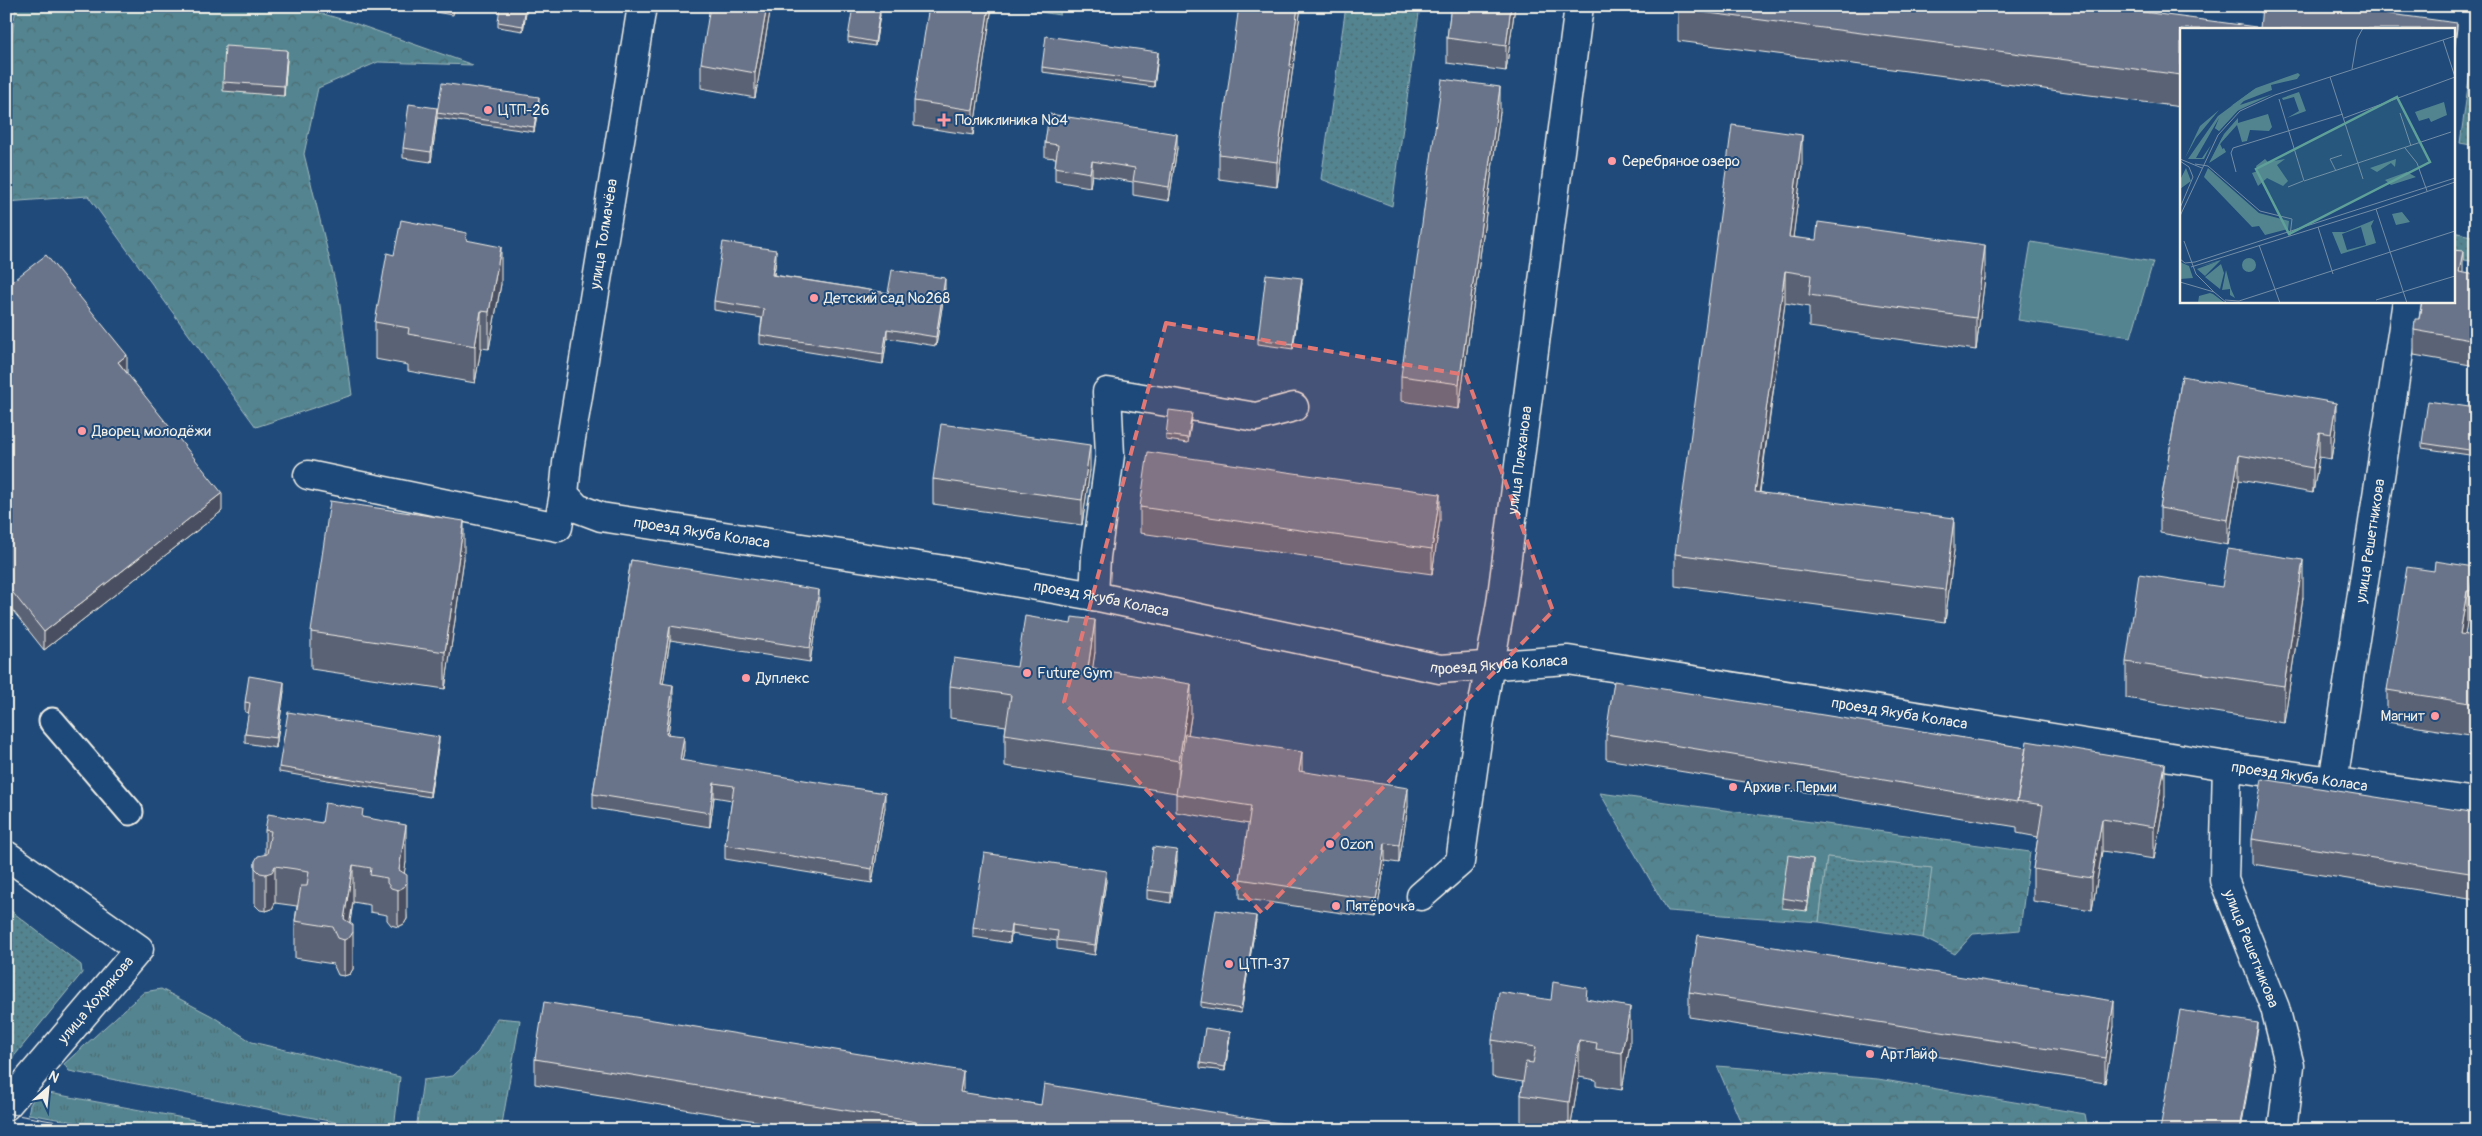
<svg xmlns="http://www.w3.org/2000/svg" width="2482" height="1136" font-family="Pangolin,sans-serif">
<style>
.grass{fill:url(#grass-tufts);stroke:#a3babc}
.forest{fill:url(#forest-crowns);stroke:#a3babc}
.park{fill:url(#park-dots);stroke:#a3babc}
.pitch{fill:#528490;stroke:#a3babc}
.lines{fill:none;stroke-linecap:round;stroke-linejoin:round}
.pedestrian-casing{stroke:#f4f1e8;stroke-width:29}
.minor-casing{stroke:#f4f1e8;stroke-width:31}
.pedestrian{stroke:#1f4a7a;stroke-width:25}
.minor{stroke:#1f4a7a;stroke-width:28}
.tram{stroke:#f4f1e8;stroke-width:1}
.wall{fill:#5a6376;stroke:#f4f1e8}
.shaded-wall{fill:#4a5060;stroke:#f4f1e8}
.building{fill:#697389;stroke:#f4f1e8}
.marked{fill:#e27875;fill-opacity:0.2;stroke:#e27875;stroke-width:4;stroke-dasharray:10 6;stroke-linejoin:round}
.poi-dot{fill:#ff9aa2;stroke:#1f4a7a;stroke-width:2}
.labels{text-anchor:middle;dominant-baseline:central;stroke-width:4;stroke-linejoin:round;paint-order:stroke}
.poi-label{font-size:15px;fill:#f4f1e8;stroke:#1f4a7a;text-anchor:start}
.street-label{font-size:15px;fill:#f4f1e8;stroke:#1f4a7a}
.inset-road{fill:none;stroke:#748da6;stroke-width:1}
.view{fill:#5fa199;fill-opacity:0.15;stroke:#5fa199;stroke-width:2.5}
.inset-edge{fill:none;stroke:#f4f1e8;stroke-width:2.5}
</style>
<defs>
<pattern id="grass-tufts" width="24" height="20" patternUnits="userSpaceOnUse" patternTransform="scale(1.25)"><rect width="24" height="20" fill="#528490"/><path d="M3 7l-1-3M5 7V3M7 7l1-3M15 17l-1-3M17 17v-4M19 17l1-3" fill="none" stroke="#4e6c72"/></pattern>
<pattern id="forest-crowns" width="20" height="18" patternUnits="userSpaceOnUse" patternTransform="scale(1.25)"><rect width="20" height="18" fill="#528490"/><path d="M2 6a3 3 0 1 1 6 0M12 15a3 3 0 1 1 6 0" fill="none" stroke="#4e6c72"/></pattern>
<pattern id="park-dots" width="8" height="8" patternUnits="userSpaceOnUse" patternTransform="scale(1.25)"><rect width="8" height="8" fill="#528490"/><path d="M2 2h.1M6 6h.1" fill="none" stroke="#4e6c72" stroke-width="1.8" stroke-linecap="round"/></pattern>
</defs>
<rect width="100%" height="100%" fill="#1f4a7a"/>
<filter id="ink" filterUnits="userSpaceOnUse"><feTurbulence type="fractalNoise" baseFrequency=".02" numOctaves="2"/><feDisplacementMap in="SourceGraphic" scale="10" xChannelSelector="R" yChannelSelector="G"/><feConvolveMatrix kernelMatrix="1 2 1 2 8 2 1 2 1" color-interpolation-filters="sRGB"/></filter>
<g filter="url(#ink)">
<path class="grass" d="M161 989 212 1016 252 1042 400 1077 394 1130H376L69 1071 64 1064 144 992Z
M497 1018 520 1020 501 1130H416L423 1080 453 1076 478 1052Z
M38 1091 248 1130H120L28 1114 30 1105Z"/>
<path class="forest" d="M16 6H296L351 22 473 65 378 62 318 88 304 154 339 298 352 395 256 427 88 196 6 202V44H11Z
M1600 793 2030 852 2020 930 1973 934 1955 954 1923 938 1931 868 1827 857 1819 922 1668 911Z
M1717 1066 1878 1079 2085 1114 2088 1130H1744Z"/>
<path class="park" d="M1034 6H1061L1060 15 1034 11Z
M1346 6H1420L1392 206 1321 179Z
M2475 37H2476V146L2460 143Z
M2453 232 2476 237V262L2453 258Z
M1827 857 1932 868 1923 938 1819 922Z
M6 907 81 965 82 973 11 1060 6 1059Z"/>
<path class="pitch" d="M2031 242 2153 262 2131 337 2018 320Z"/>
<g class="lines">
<defs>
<path id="pedestrian" d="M52 721 130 812"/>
<g id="minor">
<path id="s1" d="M642 6 567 463 564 494 577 508 601 517 951 571 1094 596 1440 669 1568 660 2227 766 2476 802"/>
<path d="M308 475 558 527 564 494"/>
<path d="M1094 596 1096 557 1110 455 1107 392 1256 417 1294 407"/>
<path id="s2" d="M2227 766 2224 880 2275 1008 2290 1066 2282 1130"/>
<path id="s3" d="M2333 782 2407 301"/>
<path d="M6 855 139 949 6 1106"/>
<path id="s4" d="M1421 896 1460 862 1480 720 1501 603 1579 6"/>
</g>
</defs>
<use href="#pedestrian" class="pedestrian-casing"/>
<use href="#minor" class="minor-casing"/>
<use href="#pedestrian" class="pedestrian"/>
<use href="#minor" class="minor"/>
<path class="tram" d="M6 1113 102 1130
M6 1129 12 1130"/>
</g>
<path class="wall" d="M398 6H455L453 15Z
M527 6 523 31 498 27V22Z
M771 6 755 98 701 88V63Z
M992 6 973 135 914 126V101Z
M1301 6 1277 187 1219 179V154Z
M1451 6H1515L1506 71 1447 63V38Z
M1678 9 2181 29V107L1678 41Z
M880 15 875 46 848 42V37Z
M1158 56 1154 87 1042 72V67Z
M287 59 284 96 223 91V82Z
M539 102 534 132 437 118 431 162 403 158V148L437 108Z
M1500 112 1459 409 1401 401V376Z
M1045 143 1177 148 1169 201 1133 195V182L1092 175 1090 187 1055 181V167L1056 158 1045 157Z
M1802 167 1793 237 1985 277 1976 350 1809 327V307L1785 303 1760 492 1954 550 1945 622 1675 586V554Z
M467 241 501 284 489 349 481 348 475 383 408 371V365L375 359V322L394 255Z
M776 260 774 275 888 293 945 288 936 346 887 338 883 364 760 344V335L762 318 714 310V301Z
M2463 273 2476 275V366L2414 355V330L2419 319Z
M1302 283 1293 349 1258 344V339Z
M6 286 222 511 44 650 6 602Z
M2182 376 2336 428 2331 459 2319 457 2313 493 2239 480 2228 545 2160 533V508Z
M2476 408V456L2422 448V443Z
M1192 418 1188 443 1166 440V435Z
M1090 470 1082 525 933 504V479Z
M1140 507 1440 519 1432 574 1140 533Z
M464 558 445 689 311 669V632Z
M631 560 819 605 810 662 670 640 663 683 673 699 668 734 684 750 682 761 885 807 872 883 725 859V845L732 800 714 797 710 827 593 808V794Z
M2474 567V600L2470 623H2467L2465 635 2476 636V736L2387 722V690L2434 571Z
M2222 587 2303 597 2284 723 2126 698V662Z
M1095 652 1092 669 1191 716 1188 735 1408 806 1399 863 1385 861 1376 918 1240 898V879L1249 824 1176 812V793L1005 766V734L1006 726 950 718V686L1017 667Z
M284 691 276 748 245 743V734L249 713 245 712V702Z
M1606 734 2165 796 2154 859 2102 851 2092 910 2033 901V869L2038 837 2017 833V827L1606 759Z
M439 742 430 797 279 772V767Z
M2476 813V899L2252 864V839Z
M363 818 406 862 404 873 407 919 404 924 398 927 391 925 387 920V915L370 912V905L353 902 350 923 353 969 350 974 344 976 338 975 333 964 295 958V921L297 906 275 903 272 909 266 911 260 910 255 905V861L265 855V830Z
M1177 860 1171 903 1147 899V890Z
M1813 868 1807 911 1782 908V898Z
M1106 881 1095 955 1057 949V941L1011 934 1010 943 973 937V927Z
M1256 921 1241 1013 1201 1007V1002Z
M1689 992 2114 1026 2105 1083 1689 1017Z
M1587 1000 1630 1044 1622 1090 1596 1086V1080L1579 1077 1570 1130H1521V1095L1523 1082 1492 1077V1040Z
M1230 1036 1225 1071 1200 1068V1063Z
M535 1059 963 1093 1041 1105 1321 1130H810L535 1084Z"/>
<path class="shaded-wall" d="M526 6H527L523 31V26Z
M767 6H771L755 98V73Z
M989 6H992L973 135V110Z
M1298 6H1301L1277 187V162Z
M1511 6H1515L1506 71V46Z
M880 10V15L875 46V42Z
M2457 23V28L2453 59V54Z
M287 50V59L284 96V86Z
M1158 52V56L1154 87V82Z
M1500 87V112L1459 409V384Z
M539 97V102L534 132V127Z
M437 108V118L431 162V152Z
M1177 134V148L1169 201V187Z
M1802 135V167L1789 269V237Z
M1092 161V175L1090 187V173Z
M1985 245V277L1976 350V318Z
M501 247V284L489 349V312Z
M776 250V260L772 285V275Z
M2463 251V276L2459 272Z
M1785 271V303L1755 524V492Z
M945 278V288L936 346V337Z
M1302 278V283L1293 349V344Z
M481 311V348L475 383V346Z
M887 329V338L883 364V354Z
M127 355V373L118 362Z
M2336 403V428L2331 459V434Z
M2319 432V457L2313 493V468Z
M1090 445V470L1082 525V500Z
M2239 455V480L2228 545V520Z
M222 493V511L44 650V632Z
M1440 494V519L1432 574V549Z
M1954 518V550L1945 622V590Z
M464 521V558L445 689V652Z
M2303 560V597L2284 723V686Z
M2474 567V600L2470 623V591Z
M819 590V605L810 662V648Z
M2467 591V623L2460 666V634Z
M1095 620V652L1088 701V668Z
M670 626V640L661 697V683Z
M284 682V691L276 748V738Z
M1191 684V716L1179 793V761Z
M673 685V699L666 748V734Z
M684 736V750L680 774V760Z
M439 737V742L430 797V792Z
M1302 752V770L1299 789V771Z
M2165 764V796L2154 859V827Z
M714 783V797L710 827V813Z
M1408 788V806L1399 863V845Z
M885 793V807L872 883V869Z
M2102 819V851L2092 910V878Z
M406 825V862L402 888 407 882V919L404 924 398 927V890L399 870Z
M1385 843V861L1376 918V900Z
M1177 850V860L1171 903V893Z
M1813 859V868L1807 911V902Z
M353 865V902L347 938 353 932V969L350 974 344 976V919Z
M275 866V903L272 909 266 911V874Z
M1106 871V881L1095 955V945Z
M1256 916V921L1241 1013V1009Z
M1011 925V934L1010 943V933Z
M2114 1001V1026L2105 1083V1058Z
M1630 1007V1044L1622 1090V1053Z
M2258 1023V1028L2241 1130H2240Z
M1230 1032V1036L1225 1071V1067Z
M1579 1040V1077L1570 1130H1569V1102Z
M963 1071V1096L960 1092Z"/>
<path class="building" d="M500 6H526L523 26 498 22Z
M710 6H767L755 73 701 63Z
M853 6 880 10 875 42 848 37Z
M929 6H989L973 110 914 101Z
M1239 6H1298L1277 162 1219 154Z
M1451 6H1511L1506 46 1447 38Z
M1679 6H2098L2256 27V29H2181V75L1678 9Z
M2262 6H2331L2457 23 2453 54V29H2260Z
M1046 36 1158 52 1154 82 1042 67Z
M225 46 287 50 284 86 223 82Z
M1442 79 1500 87 1459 384 1401 376Z
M442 83 539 97 534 127 437 113Z
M409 104 437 108 431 152 403 148Z
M1049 114 1177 134 1169 187 1133 181 1135 168 1092 161 1090 173 1055 167 1058 145 1045 143Z
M1732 125 1802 135 1789 237 1816 240 1818 222 1985 245 1976 318 1809 295 1811 275 1785 271 1755 492 1954 518 1945 590 1675 554Z
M401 220 467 233 466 240 501 247 489 312 481 311 475 346 408 334 409 328 375 322 387 253 394 255Z
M723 242 776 250 772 275 888 293 892 270 945 278 936 337 887 329 883 354 760 335 764 309 714 301Z
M2453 250 2463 251 2459 272 2476 275V341L2414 330 2415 319H2419L2422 301H2453Z
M46 255 127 355 118 362 222 493 44 632 6 584V286Z
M1266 274 1302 278 1293 344 1258 339Z
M2182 376 2336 403 2331 434 2319 432 2313 468 2239 455 2228 520 2160 508Z
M2428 401 2476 408V451L2422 443Z
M1169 410 1192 413 1188 438 1166 435Z
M941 424 1090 445 1082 500 933 479Z
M1148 452 1440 494 1432 549 1140 507Z
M330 501 464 521 445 652 311 632Z
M2228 549 2303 560 2284 686 2126 662 2139 574 2222 587Z
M631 560 819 590 810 648 670 626 661 683 673 685 666 734 684 736 680 760 885 793 872 869 725 845 734 786 714 783 710 813 593 794Z
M2435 561 2474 567 2470 591H2467L2460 634 2476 636V704L2387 690 2407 567 2434 571Z
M1025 616 1071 624 1072 617 1095 620 1088 668 1191 684 1179 761 1005 734 1011 695 950 686 954 658 1017 667Z
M249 676 284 682 276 738 245 734 250 703 245 702Z
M1614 681 2026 748 2017 802 1606 734Z
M288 712 439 737 430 792 279 767Z
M1185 734 1302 752 1299 771 1408 788 1399 845 1385 843 1376 900 1240 879 1251 806 1176 794Z
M2027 741 2165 764 2154 827 2102 819 2092 878 2033 869 2043 805 2017 801Z
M2262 779 2476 813V874L2252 839Z
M325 803 363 809 362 817 406 825 399 870 407 875V882L404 887 398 890 391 888 387 883V878L370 875 371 868 353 865 344 919 353 925V932L350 937 344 940 338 938 333 927 295 921 301 886H307L309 871 275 866 272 872 266 874 260 873 255 868V861L258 856 267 854 271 831 265 830 268 814 322 823Z
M1153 847 1177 850 1171 893 1147 890Z
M984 853 1106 871 1095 945 1057 940 1058 931 1011 925 1010 933 973 927Z
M1788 855 1813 859 1807 902 1782 898Z
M1216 910 1256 916 1241 1009 1201 1002Z
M1698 935 2114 1001 2105 1058 1689 992Z
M1553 982 1587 988 1586 999 1630 1007 1622 1053 1596 1049 1597 1043 1579 1040 1569 1102 1521 1095 1526 1062 1533 1063 1536 1047 1492 1040 1499 992 1551 1000Z
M544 1002 963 1071 960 1092 1041 1105 1044 1084 1321 1130H941V1126L535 1059Z
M2180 1010 2258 1023 2240 1130H2160Z
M1205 1028 1230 1032 1225 1067 1200 1063Z"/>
</g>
<path class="marked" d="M1166 323 1466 375 1553 611 1262 913 1064 702Z"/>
<g class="poi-dot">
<circle cx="488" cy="110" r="5"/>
<path d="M941.5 112.5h5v5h5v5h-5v5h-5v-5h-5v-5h5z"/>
<circle cx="1612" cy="161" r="5"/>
<circle cx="814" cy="298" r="5"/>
<circle cx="82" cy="431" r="5"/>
<circle cx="1027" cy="673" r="5"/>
<circle cx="746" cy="678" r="5"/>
<circle cx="2435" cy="716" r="5"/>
<circle cx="1733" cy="787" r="5"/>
<circle cx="1330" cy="844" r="5"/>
<circle cx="1336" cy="906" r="5"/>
<circle cx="1229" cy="964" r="5"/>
<circle cx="1870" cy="1054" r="5"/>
</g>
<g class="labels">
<g class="poi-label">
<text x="498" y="110">ЦТП-26</text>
<text x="955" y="120">Поликлиника №4</text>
<text x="1622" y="161">Серебряное озеро</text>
<text x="824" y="298">Детский сад №268</text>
<text x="92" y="431">Дворец молодёжи</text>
<text x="1037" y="673">Future Gym</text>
<text x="756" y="678">Дуплекс</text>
<text x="2425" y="716" text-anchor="end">Магнит</text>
<text x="1743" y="787">Архив г. Перми</text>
<text x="1340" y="844">Ozon</text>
<text x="1346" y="906">Пятёрочка</text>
<text x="1239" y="964">ЦТП-37</text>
<text x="1880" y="1054">АртЛайф</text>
</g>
<g class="street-label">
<text transform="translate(604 234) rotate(-81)">улица Толмачёва</text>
<text stroke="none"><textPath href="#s4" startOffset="458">улица Плеханова</textPath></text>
<text stroke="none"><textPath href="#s1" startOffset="641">проезд Якуба Коласа</textPath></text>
<text stroke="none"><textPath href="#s3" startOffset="244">улица Решетникова</textPath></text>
<text stroke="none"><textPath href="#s1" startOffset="1046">проезд Якуба Коласа</textPath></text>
<text stroke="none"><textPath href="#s1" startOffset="1451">проезд Якуба Коласа</textPath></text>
<text stroke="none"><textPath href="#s1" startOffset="1856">проезд Якуба Коласа</textPath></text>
<text stroke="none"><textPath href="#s1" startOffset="2261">проезд Якуба Коласа</textPath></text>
<text stroke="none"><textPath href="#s2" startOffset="188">улица Решетникова</textPath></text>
<text transform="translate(96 1000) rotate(-50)">улица Хохрякова</text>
</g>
</g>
<g transform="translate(2180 28)">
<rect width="275" height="275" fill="#1f4a7a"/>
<path d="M76 60 60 77 93 66 57 83 39 103 35 100 39 90 16 130H22L31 117 24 131H8L38 88ZM119 64 126 83 107 90 119 83 114 69 103 72 102 70ZM39 82 16 110 5 130 20 98ZM88 86 92 99 89 103 70 102 67 113 62 114 57 97 40 116 41 122 44 120 46 124 29 135 44 106 58 90V95ZM194 192 191 198 196 215 161 226 152 204H165ZM181 199 186 217 167 222 162 206ZM62 237a7 7 0 1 1 14 0a7 7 0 1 1-14 0ZM41 232 25 248 17 241 36 234 17 239ZM0 234 9 238 13 250 0 251ZM41 236 44 245 40 261 25 249ZM46 242 51 261 55 270 50 267V261L42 262ZM30 265 33 266 45 275H18L19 268Z" fill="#528490" fill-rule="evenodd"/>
<path d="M118 45 120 47 117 51 91 57 92 62 51 78 76 60ZM63 77 39 103 35 100 41 95 40 88ZM57 92 40 116 44 124 30 134 42 110ZM85 131 88 134 105 131 97 137 108 153 103 158 87 150 78 158 72 145 78 143 76 138ZM216 131 215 139 211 135 197 144 190 140ZM6 140 11 153 0 161V152ZM227 144 236 149 211 157 205 152Z" fill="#528490"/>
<path d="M28 140 79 185 109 193 108 201 85 207 79 198 72 199 24 149Z" fill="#528490"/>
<path d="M264 74 267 87 251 94 249 90 239 93 235 84ZM222 184 230 194 216 197 212 186Z" fill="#528490"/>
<path class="inset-road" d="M263 12 275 49M172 41 177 11 183 0M150 49 183 151M99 71 124 153 271 104M220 85 231 118M164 90 275 49M225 120 237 135 247 163M0 131 22 140M0 133 9 139 13 149 0 180M15 136 28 138 80 183 112 191 110 208M156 143 150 131 162 127M56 144 51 125 53 120 163 86M108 159 123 153M0 188 38 107 60 83 95 67 275 8M138 199 153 246M4 213 16 246 34 264M79 217 100 275M0 231 5 235 15 234 275 150M11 239 196 181M0 254 34 264 47 275M45 272 59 273 275 203M196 272 275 248M227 275 196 181 275 154"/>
<path class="view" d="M217 69 250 134 109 206 76 141Z"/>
<rect width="275" height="275" class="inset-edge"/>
</g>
<rect width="2482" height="1136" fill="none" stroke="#1f4a7a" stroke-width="25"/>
<rect x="12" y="12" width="2457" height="1111" fill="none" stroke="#f4f1e8" stroke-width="2" filter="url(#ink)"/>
<g transform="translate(48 1088) rotate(27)" stroke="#1f4a7a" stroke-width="4" paint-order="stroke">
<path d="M0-4L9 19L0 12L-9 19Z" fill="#f4f1e8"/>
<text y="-8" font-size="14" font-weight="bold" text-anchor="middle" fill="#f4f1e8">N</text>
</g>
</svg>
